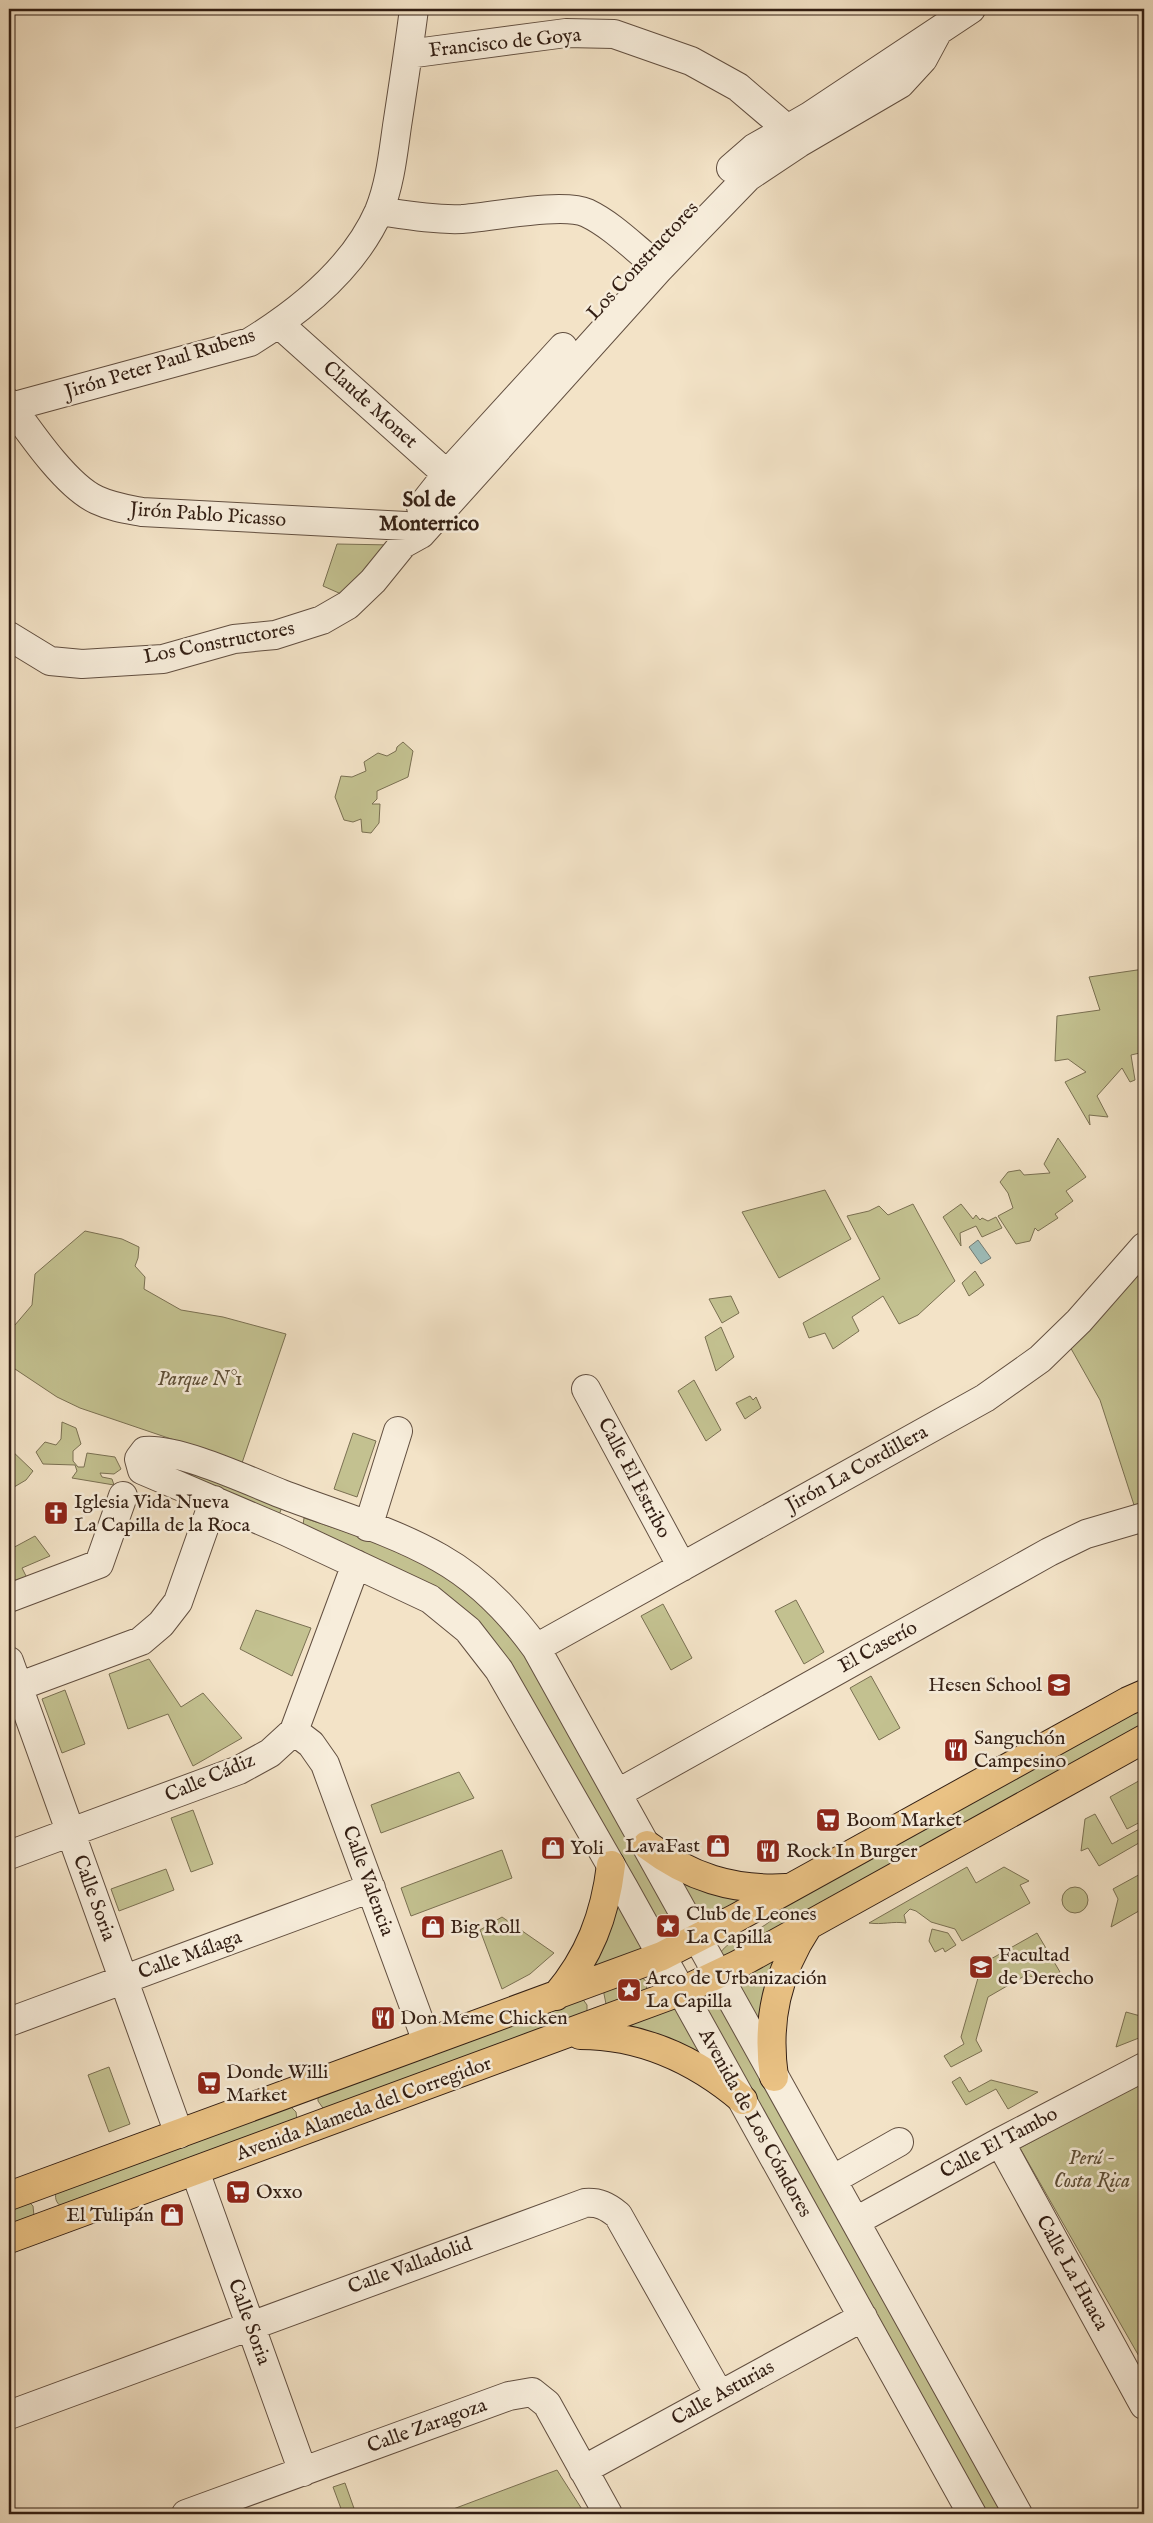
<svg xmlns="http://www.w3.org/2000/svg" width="1153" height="2523" font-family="'IM FELL English',serif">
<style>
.green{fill:#c3c190;stroke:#7a7052}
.water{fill:#9dbdba;stroke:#727d77}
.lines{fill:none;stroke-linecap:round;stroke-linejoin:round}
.minor-casing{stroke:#624f40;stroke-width:30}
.major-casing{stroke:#321e13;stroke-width:30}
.minor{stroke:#f7eddb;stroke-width:28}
.major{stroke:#eac284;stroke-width:28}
.labels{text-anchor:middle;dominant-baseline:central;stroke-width:5;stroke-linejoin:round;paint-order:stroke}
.street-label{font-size:20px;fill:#321e13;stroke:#f7eddb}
.park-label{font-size:20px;font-style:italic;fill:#5e4f38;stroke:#f7eddb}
.poi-label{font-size:20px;fill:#321e13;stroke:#f7eddb;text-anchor:start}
.neighbourhood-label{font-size:21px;font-weight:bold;fill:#321e13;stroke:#f7eddb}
</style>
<rect width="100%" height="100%" fill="#f3e3c7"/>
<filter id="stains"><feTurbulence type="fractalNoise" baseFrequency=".004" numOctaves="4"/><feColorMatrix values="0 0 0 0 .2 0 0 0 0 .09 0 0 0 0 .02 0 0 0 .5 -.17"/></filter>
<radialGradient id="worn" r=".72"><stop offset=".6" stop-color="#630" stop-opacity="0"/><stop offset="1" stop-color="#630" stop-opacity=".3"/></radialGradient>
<path class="green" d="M337 544 393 545 348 597 323 586Z
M403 742 413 751 408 777 377 791V799L372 804H380L379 823 371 833 362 832 361 819 353 822 344 820 335 797 341 776 352 777 366 771 364 762 378 753 387 756 396 751 397 747Z
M1144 969V1052L1131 1055 1135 1080 1130 1082 1122 1068 1097 1096 1108 1117 1089 1115 1090 1125 1065 1082 1086 1072 1068 1059 1055 1061 1057 1016 1100 1010 1089 977Z
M1058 1138 1086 1177 1066 1191 1073 1201 1055 1214 1058 1218 1038 1231 1035 1228 1030 1241 1016 1244 998 1216 1013 1208 1008 1193 1000 1182 1008 1172 1020 1170 1024 1175 1050 1173 1044 1164Z
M825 1190 851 1239 779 1278 742 1212Z
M913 1204 955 1281 918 1315 899 1324 883 1296 852 1317 859 1331 833 1349 825 1333 809 1338 803 1323 880 1279 847 1216 869 1211 879 1206 888 1215Z
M961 1204 973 1219 976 1215 980 1220 982 1218 988 1221 996 1217 1002 1228 982 1237 976 1226 960 1233 961 1246 943 1217Z
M85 1231 122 1239 139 1247 138 1258 135 1266 145 1277 144 1289 181 1310 223 1317 286 1334 242 1463 80 1408 57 1397 9 1365V1332L32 1305 35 1274Z
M1144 1261V1507L1135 1508 1100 1400 1069 1345Z
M975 1271 984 1285 969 1296 962 1283Z
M731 1296 739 1313 722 1323 709 1299Z
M721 1327 734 1357 716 1371 705 1337Z
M694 1380 721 1430 706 1441 678 1391Z
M750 1396 753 1400 756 1397 761 1408 745 1419 736 1403Z
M62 1422 76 1428 81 1444 73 1451V1461L78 1467H84L87 1453 115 1457 121 1469 114 1474 100 1473 102 1477 112 1479 114 1485 72 1478 77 1471 75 1465 43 1464 36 1452 45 1442 56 1445 61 1439Z
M353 1433 376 1441 357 1497 334 1489Z
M9 1448 33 1471 26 1480 9 1490Z
M169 1464 282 1507 279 1515 171 1471Z
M304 1518 386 1545 456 1581 519 1640 680 1932 667 1940 516 1675 303 1525Z
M35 1536 50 1556 22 1568 27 1578 9 1585V1550Z
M796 1600 824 1652 804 1664 775 1611Z
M663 1604 692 1658 671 1670 641 1616Z
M256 1610 311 1628 292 1676 240 1649Z
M149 1659 181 1707 203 1693 242 1738 193 1766 168 1714 128 1729 109 1674Z
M871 1676 900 1728 879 1740 850 1688Z
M65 1690 85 1744 62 1753 42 1699Z
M1144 1704V1728L726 1960 720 1953C735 1932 771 1933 780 1907Z
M459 1772 474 1798 381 1833 371 1805Z
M1144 1778V1820L1127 1829 1110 1797Z
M193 1810 213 1864 191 1872 171 1818Z
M1095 1814 1112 1844 1143 1827 1144 1840 1099 1866 1088 1848 1081 1851 1085 1819Z
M502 1850 512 1878 411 1916 401 1888Z
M967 1867 976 1883 1004 1867 1029 1881 1020 1885 1030 1903 962 1941 955 1929 931 1922 916 1911 910 1909 904 1915 906 1923C892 1921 883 1925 869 1923Z
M166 1869 174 1890 119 1911 111 1889Z
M1144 1872V1908L1111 1927 1118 1899 1113 1889Z
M682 1881 746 1898 706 1925 681 1886Z
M1062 1900a13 13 0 1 1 26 0a13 13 0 1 1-26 0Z
M615 1900 645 1949 593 1969 591 1963Z
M502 1917 554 1953 530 1974 502 1989 480 1930Z
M932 1929 948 1933 956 1945 945 1952 943 1948 935 1952 929 1941Z
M1037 1933 1060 1972 1047 1981 1026 1975 988 1997 976 2040 982 2051 951 2067 944 2056 964 2044 961 2037 982 1964Z
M778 1955 759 2025 735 1979Z
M640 1976 646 1981 647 1991 606 2004 603 1989Z
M711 1995H715L1007 2514H983L702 2004Z
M582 1998 587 2005V2013L325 2111 318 2101V2097Z
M677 2007 706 2056 615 2027Z
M1126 2012 1144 2017V2036L1116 2047Z
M109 2067 130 2124 109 2132 88 2075Z
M960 2077 969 2092 991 2080 1038 2092 1008 2109 996 2089 966 2105 952 2082Z
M1144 2082V2365L1020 2148Z
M291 2107 296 2112 297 2120 62 2207C55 2202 55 2198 56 2190Z
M30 2203 33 2206 34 2216 9 2228V2206Z
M557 2470 585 2514H440Z
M345 2483 356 2514H343L333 2487Z"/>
<path class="water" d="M978 1240 991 1258 981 1264 969 1247Z"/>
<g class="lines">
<defs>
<path id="minor" d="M408 54 566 33 614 34 691 61 738 87 786 128 798 142
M731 168 754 148 810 116 971 9
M379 211C406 215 434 220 462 219 491 217 563 202 587 213 614 226 636 250 660 268
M279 324 460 486
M9 403C29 431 66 486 97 500 112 507 126 509 142 512L406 526 421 534
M11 407 250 342C302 310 354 268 379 211 390 184 393 154 397 126 403 87 409 48 414 9
M421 507 447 474 563 347
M9 636 50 661 82 664 163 659 234 639 275 635 322 620 348 605 373 581 403 544 421 534 660 268 748 177 799 143 900 84 923 59 937 33
M586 1389 682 1567
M368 1527 398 1431
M9 1598 99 1564 123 1496
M536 1648 985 1398 1040 1359 1079 1321 1144 1247
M9 1661 179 2134
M9 1690 141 1641 161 1624 178 1602 214 1500
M294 1731 311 1744 325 1764 427 2042
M618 1793 1049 1552 1086 1534 1144 1517
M9 1855 239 1770 270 1753 294 1731 356 1564
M9 2022 371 1888
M1000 2142 1144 2405
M195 2171 303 2472
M832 2180 899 2142
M856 2221 1000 2142 1144 2067
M9 2415 585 2203C599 2202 607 2206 618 2215L719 2394
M583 2470 863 2317
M186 2514 509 2396 532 2392 547 2404 608 2514
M972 2514 624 1888 499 1670 468 1630 430 1599 285 1531 142 1470 139 1459 145 1451C178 1448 249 1481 282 1494 334 1514 391 1530 440 1558 479 1580 510 1612 536 1648L1018 2514"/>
<path id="major" d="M647 1845C689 1877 733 1891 786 1888
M556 1996C589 1957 605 1916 611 1865
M580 2035C642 2035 696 2060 743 2100
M774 2077C766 2021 777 1973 808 1926
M9 2196 662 1956 736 1918 1128 1701 1144 1694
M9 2239 682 1991 737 1965 1144 1739"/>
</defs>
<use href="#minor" class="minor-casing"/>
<use href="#major" class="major-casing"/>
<use href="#minor" class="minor"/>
<use href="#major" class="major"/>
</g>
<defs>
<symbol id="church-square" viewBox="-11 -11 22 22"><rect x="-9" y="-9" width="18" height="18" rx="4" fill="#8f2418" stroke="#f7eddb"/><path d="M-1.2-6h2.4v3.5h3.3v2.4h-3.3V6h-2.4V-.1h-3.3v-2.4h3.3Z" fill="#fff"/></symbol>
<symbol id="school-square" viewBox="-11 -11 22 22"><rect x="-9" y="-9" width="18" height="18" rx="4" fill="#8f2418" stroke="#f7eddb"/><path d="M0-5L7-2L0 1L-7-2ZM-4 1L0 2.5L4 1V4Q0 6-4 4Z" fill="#fff"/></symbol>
<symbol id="restaurant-square" viewBox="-11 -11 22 22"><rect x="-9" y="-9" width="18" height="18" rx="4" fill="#8f2418" stroke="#f7eddb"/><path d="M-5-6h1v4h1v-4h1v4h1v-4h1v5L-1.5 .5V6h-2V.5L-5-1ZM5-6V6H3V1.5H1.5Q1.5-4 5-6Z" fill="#fff"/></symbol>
<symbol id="supermarket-square" viewBox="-11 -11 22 22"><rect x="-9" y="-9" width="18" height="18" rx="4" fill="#8f2418" stroke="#f7eddb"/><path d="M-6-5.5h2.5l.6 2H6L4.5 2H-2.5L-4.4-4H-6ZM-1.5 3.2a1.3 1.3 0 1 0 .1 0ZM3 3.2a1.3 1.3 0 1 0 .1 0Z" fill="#fff"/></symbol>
<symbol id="shop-square" viewBox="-11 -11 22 22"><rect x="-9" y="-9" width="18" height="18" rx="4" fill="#8f2418" stroke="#f7eddb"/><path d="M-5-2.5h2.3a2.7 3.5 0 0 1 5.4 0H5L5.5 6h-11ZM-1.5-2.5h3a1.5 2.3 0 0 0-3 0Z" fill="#fff"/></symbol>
<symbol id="sight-square" viewBox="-11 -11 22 22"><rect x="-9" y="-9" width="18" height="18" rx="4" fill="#8f2418" stroke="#f7eddb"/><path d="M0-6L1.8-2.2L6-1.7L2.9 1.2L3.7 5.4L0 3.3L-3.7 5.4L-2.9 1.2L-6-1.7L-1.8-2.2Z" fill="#fff"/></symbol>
<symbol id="university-square" viewBox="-11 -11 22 22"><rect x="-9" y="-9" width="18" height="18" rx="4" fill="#8f2418" stroke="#f7eddb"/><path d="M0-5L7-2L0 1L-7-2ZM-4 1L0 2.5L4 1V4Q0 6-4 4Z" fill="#fff"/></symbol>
</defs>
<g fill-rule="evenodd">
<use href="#church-square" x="42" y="1499" width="28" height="28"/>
<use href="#school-square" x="1045" y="1671" width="28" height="28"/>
<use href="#restaurant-square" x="942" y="1736" width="28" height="28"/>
<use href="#supermarket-square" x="814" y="1806" width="28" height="28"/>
<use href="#shop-square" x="704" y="1832" width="28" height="28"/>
<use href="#shop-square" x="539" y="1834" width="28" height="28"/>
<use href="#restaurant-square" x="754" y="1837" width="28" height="28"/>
<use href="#sight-square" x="654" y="1912" width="28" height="28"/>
<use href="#shop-square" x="419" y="1913" width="28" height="28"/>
<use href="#university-square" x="967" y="1953" width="28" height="28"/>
<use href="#sight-square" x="615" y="1976" width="28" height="28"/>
<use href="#restaurant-square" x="369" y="2004" width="28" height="28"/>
<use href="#supermarket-square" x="195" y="2069" width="28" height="28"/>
<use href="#supermarket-square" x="224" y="2178" width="28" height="28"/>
<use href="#shop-square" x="158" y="2201" width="28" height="28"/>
</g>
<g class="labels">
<g class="street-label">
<text transform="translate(505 43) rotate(-6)">Francisco de Goya</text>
<text transform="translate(643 261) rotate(-47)">Los Constructores</text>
<text transform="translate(160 364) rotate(-17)">Jirón Peter Paul Rubens</text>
<text transform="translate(370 405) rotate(42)">Claude Monet</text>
<text transform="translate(208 515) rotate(4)">Jirón Pablo Picasso</text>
<text transform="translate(219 643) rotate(-11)">Los Constructores</text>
<text transform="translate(857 1469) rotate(-29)">Jirón La Cordillera</text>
<text transform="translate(634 1478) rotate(62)">Calle El Estribo</text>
<text transform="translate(878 1647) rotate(-29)">El Caserío</text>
<text transform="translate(210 1778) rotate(-23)">Calle Cádiz</text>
<text transform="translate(368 1881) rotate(70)">Calle Valencia</text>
<text transform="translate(94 1898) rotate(70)">Calle Soria</text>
<text transform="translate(190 1955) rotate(-20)">Calle Málaga</text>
<text transform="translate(364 2109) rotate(-20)">Avenida Alameda del Corregidor</text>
<text transform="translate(755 2123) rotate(61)">Avenida de Los Cóndores</text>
<text transform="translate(999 2143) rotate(-28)">Calle El Tambo</text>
<text transform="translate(410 2266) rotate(-20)">Calle Valladolid</text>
<text transform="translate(1072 2273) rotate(61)">Calle La Huaca</text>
<text transform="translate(249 2322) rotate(70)">Calle Soria</text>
<text transform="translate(723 2393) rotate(-29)">Calle Asturias</text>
<text transform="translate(427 2426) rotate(-20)">Calle Zaragoza</text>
</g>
<g class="park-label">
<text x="200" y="1379">Parque N°1</text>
<text x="1092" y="2158">Perú -<tspan x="1092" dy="23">Costa Rica</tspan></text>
</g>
<g class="poi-label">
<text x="74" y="1502">Iglesia Vida Nueva<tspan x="74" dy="23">La Capilla de la Roca</tspan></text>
<text x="1042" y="1685" text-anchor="end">Hesen School</text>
<text x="974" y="1738">Sanguchón<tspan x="974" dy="23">Campesino</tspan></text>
<text x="846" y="1820">Boom Market</text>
<text x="700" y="1846" text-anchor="end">LavaFast</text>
<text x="570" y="1848">Yoli</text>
<text x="786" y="1851">Rock In Burger</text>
<text x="686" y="1914">Club de Leones<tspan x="686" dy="23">La Capilla</tspan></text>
<text x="450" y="1927">Big Roll</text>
<text x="998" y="1955">Facultad<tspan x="998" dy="23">de Derecho</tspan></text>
<text x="646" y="1978">Arco de Urbanización<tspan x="646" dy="23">La Capilla</tspan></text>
<text x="400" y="2018">Don Meme Chicken</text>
<text x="226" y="2072">Donde Willi<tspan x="226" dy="23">Market</tspan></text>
<text x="256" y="2192">Oxxo</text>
<text x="154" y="2215" text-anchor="end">El Tulipán</text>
</g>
<g class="neighbourhood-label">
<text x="429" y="500">Sol de<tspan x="429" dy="24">Monterrico</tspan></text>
</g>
</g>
<rect width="1153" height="2523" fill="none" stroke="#f3e3c7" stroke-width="30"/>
<rect x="10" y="10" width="1133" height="2503" fill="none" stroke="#321e13" stroke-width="2.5"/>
<rect x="15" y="15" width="1123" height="2493" fill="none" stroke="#321e13"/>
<rect width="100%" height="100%" filter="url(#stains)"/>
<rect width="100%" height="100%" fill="url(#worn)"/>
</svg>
